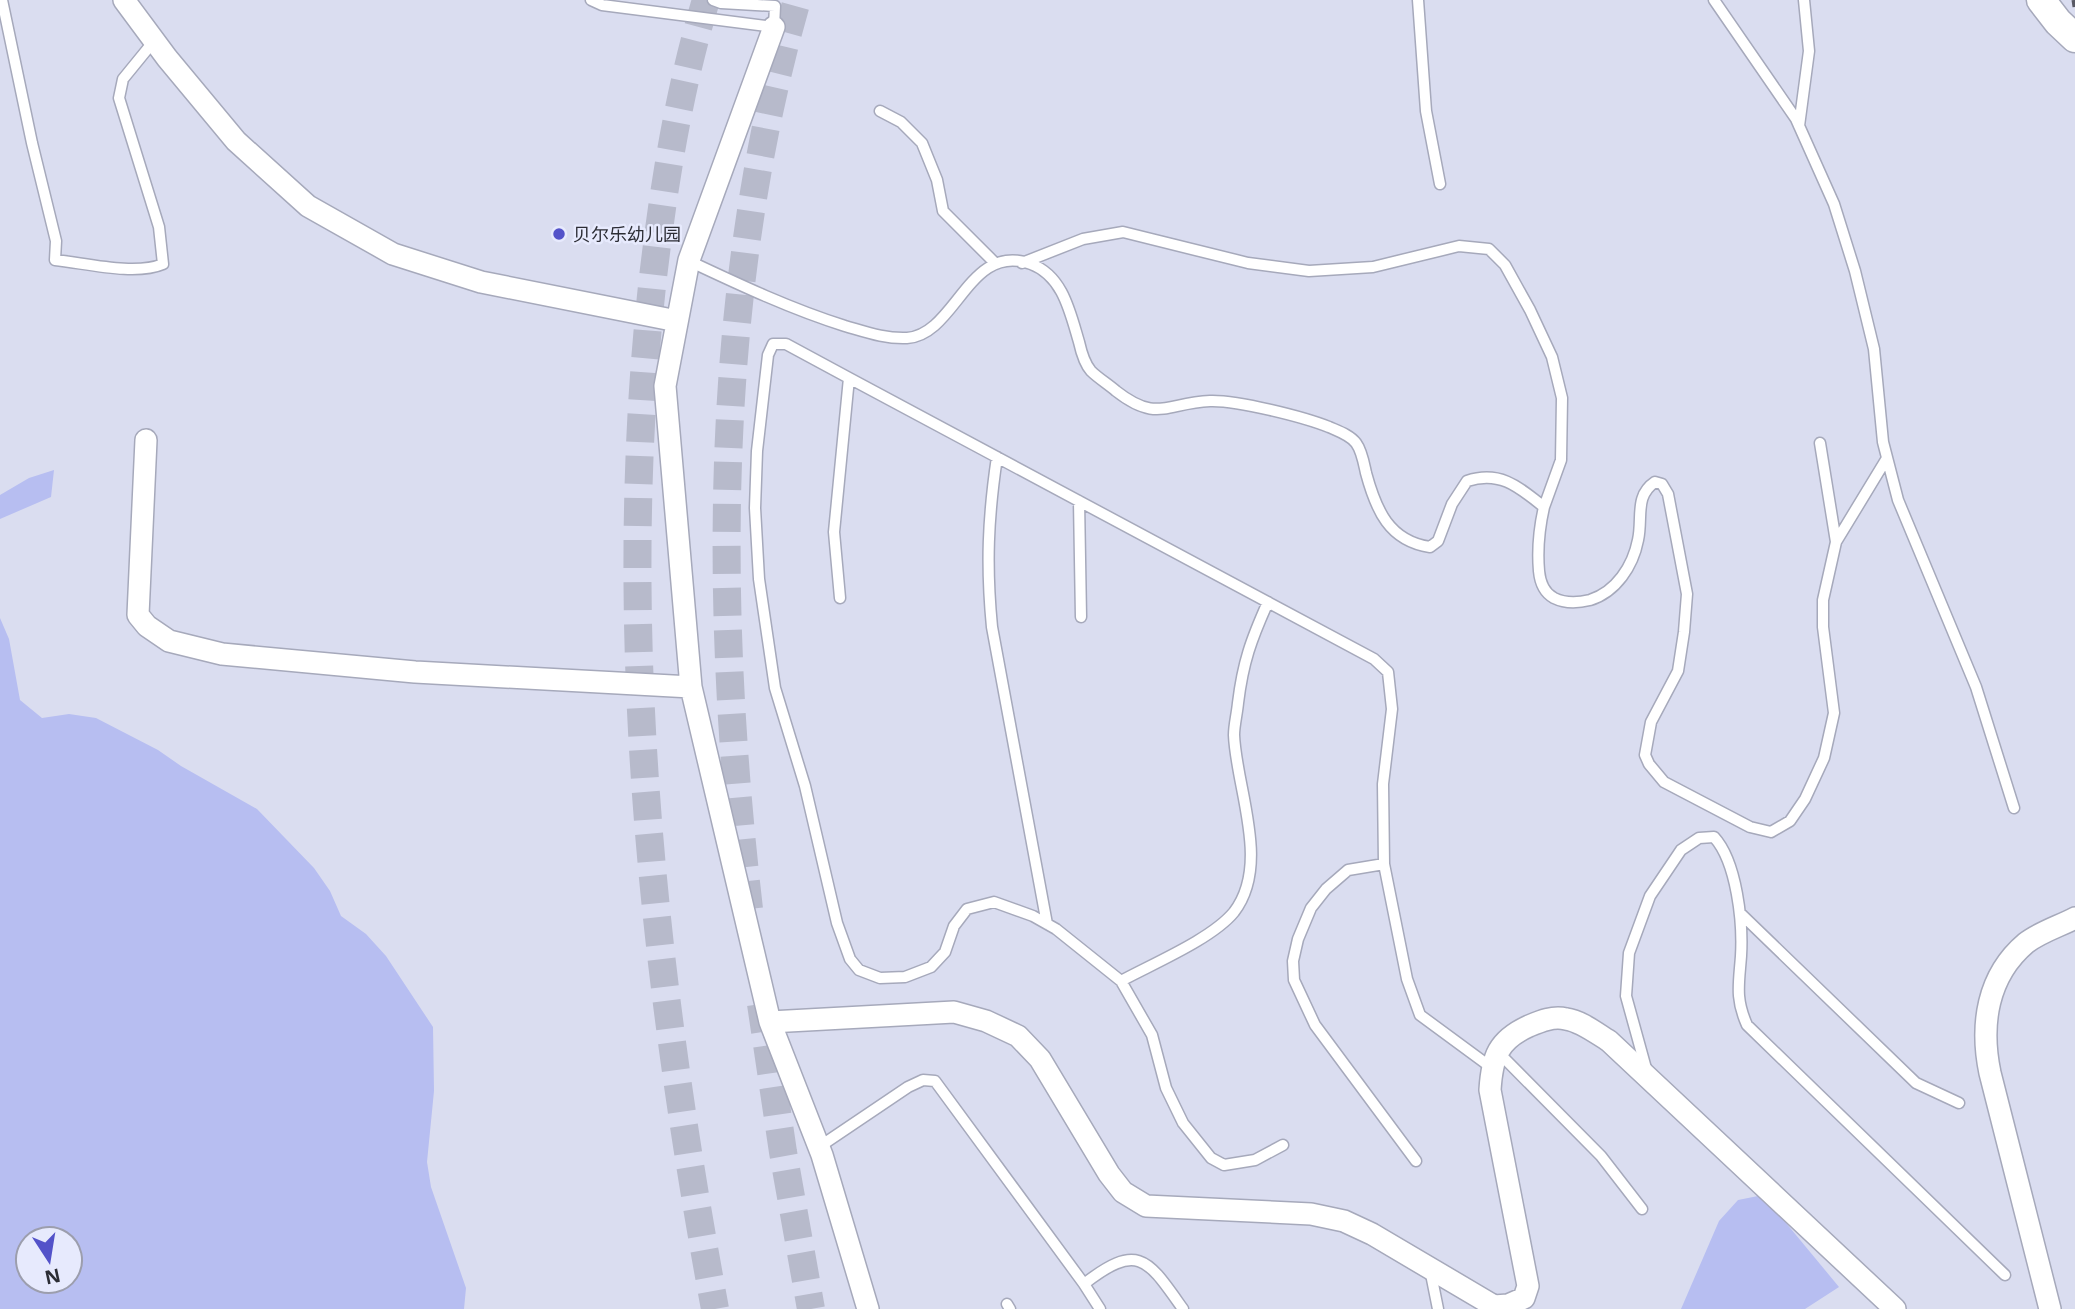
<svg xmlns="http://www.w3.org/2000/svg" width="2075" height="1309" font-family="'Open Sans','Noto Sans SC',sans-serif">
<style>
.green{fill:#b7bef1;fill-rule:evenodd}
.lines{fill:none;stroke-linecap:round;stroke-linejoin:round}
.secondary-tunnel{stroke:#b7bacb;stroke-width:28;stroke-dasharray:28 14;stroke-linecap:butt}
.lane-casing{stroke:#a6a9bb;stroke-width:13}
.street-casing{stroke:#a6a9bb;stroke-width:24}
.secondary-casing{stroke:#a6a9bb;stroke-width:31}
.lane{stroke:#fff;stroke-width:10}
.street{stroke:#fff;stroke-width:21}
.secondary{stroke:#fff;stroke-width:28}
.rail{stroke:#585964;stroke-width:5;stroke-dasharray:10 5;stroke-linecap:butt}
.poi-dot{fill:#5352c9;stroke:#e7eafd;stroke-width:2.5}
.labels{text-anchor:middle;dominant-baseline:central;stroke-width:5;stroke-linejoin:round;paint-order:stroke}
.poi-label{font-size:18px;fill:#2c2d35;stroke:#e7eafd;text-anchor:start}
</style>
<rect width="100%" height="100%" fill="#daddf0"/>
<path class="green" d="M54 470 51 497 0 519V495L29 478Z
M0 618 9 639 20 700 42 718 69 714 96 718 158 750 181 766 257 809 314 868 330 891 341 916 366 934 386 956 433 1027 434 1091 427 1162 431 1187 466 1288 464 1309H0ZM28 1239H70V1281H28Z
M1763 1195 1839 1287 1805 1309H1681L1719 1221 1738 1200Z"/>
<g class="lines">
<path class="secondary-tunnel" d="M706 0C678 93 663 190 652 286 615 627 653 974 715 1309
M749 909C714 607 713 293 797 0
M761 1004 783 1152 811 1309"/>
<defs>
<path id="lane" d="M2 0 32 143 56 241 55 260C85 263 135 276 163 264L159 227 119 98 123 79 154 41
M591 0 602 5 774 27 775 6 721 3 713 0
M1418 0 1426 111 1440 184
M1714 0 1796 119 1834 204 1855 271 1874 349 1883 442 1898 500 1976 687 2014 808
M880 111 901 122 922 143 937 180 943 211 996 264
M1799 126 1809 51 1804 0
M689 261C740 285 791 309 845 326 866 332 885 339 907 338 956 335 969 241 1031 264 1063 276 1070 312 1079 342 1081 351 1084 363 1091 371 1098 378 1108 384 1116 391 1157 423 1166 403 1210 401 1237 400 1304 417 1329 427 1338 431 1350 435 1356 443 1362 451 1364 464 1366 473 1376 510 1389 541 1430 547L1438 541 1452 504 1467 481C1500 470 1519 487 1544 507 1539 529 1537 548 1539 571 1540 582 1543 592 1554 598 1566 604 1578 603 1590 600 1616 592 1633 566 1638 540 1643 518 1634 496 1655 482L1662 484 1668 494 1687 594 1684 632 1678 671 1651 722 1645 755 1649 764 1664 782 1750 827 1771 832 1790 821 1805 799 1824 758 1834 713 1823 627V600L1836 542 1820 443
M1022 263 1083 239 1123 232 1248 263 1309 271 1373 267 1459 246 1489 249 1505 265 1530 310 1552 357 1562 398 1561 460 1544 507
M997 457C988 518 986 565 992 627L1047 924
M1079 501 1081 617
M1836 542 1887 458
M840 598 834 532 849 378
M1384 864 1348 870 1326 889 1311 908 1298 939 1293 961 1294 980 1315 1025 1416 1161
M1740 913 1916 1083 1959 1103
M1121 981C1152 964 1212 939 1234 912 1271 864 1236 788 1234 735 1234 725 1237 714 1238 703 1243 662 1251 640 1268 602
M1498 1052 1601 1156 1642 1209
M1647 1072 1626 996 1629 953 1650 896 1681 850 1699 838 1714 837C1737 862 1743 923 1741 956 1739 984 1735 998 1747 1025L2005 1275
M1283 1145 1255 1160 1224 1165 1211 1158 1183 1123 1166 1088 1152 1035 1121 981 1056 929 1033 916 994 902 967 909 954 926 945 952 931 967 905 977 880 978 859 970 850 959 837 923 805 786 775 688 759 579 755 508 757 451 768 355 773 344H786L849 378 1374 659 1388 672 1392 709 1383 784 1384 864 1407 979 1420 1015 1492 1068
M819 1147 908 1087 923 1080 935 1081 1084 1284
M1430 1269 1438 1309
M1007 1304 1010 1309
M1100 1309 1084 1284C1139 1241 1148 1260 1183 1309"/>
<path id="street" d="M124 0 167 58 236 141 308 206 393 254 481 282 677 321
M774 27 689 260 665 386 691 687 770 1022 954 1012 986 1021 1018 1036 1040 1059 1109 1174 1123 1192 1146 1206 1311 1214 1344 1221 1372 1234 1494 1306 1508 1305 1524 1298 1528 1286 1490 1090C1492 1057 1498 1040 1529 1026 1541 1021 1553 1016 1566 1019 1581 1021 1596 1033 1609 1041L1895 1309
M146 440 138 615 147 626 169 641 222 654 415 672 691 687
M770 1022 822 1155 868 1309
M2050 1309 1990 1073C1980 1025 1987 976 2026 943 2040 932 2060 926 2075 918"/>
<path id="secondary" d="M2041 0 2058 22 2075 38"/>
</defs>
<use href="#lane" class="lane-casing"/>
<use href="#street" class="street-casing"/>
<use href="#secondary" class="secondary-casing"/>
<use href="#lane" class="lane"/>
<use href="#street" class="street"/>
<use href="#secondary" class="secondary"/>
<path class="rail" d="M2074 0 2075 7"/>
</g>
<circle class="poi-dot" cx="559" cy="234" r="7"/>
<g class="labels">
<g class="poi-label">
<text x="573" y="234">贝尔乐幼儿园</text>
</g>
</g>
<g transform="translate(49 1260) rotate(168)"><circle r="33" fill="#e7eafd" stroke="#9c9ead" stroke-width="2"/>
<path d="M0-5L12 26L0 18L-12 26Z" fill="#5352c9"/>
<text y="-10" font-size="19" font-weight="bold" text-anchor="middle" fill="#2c2d35">N</text>
</g>
</svg>
